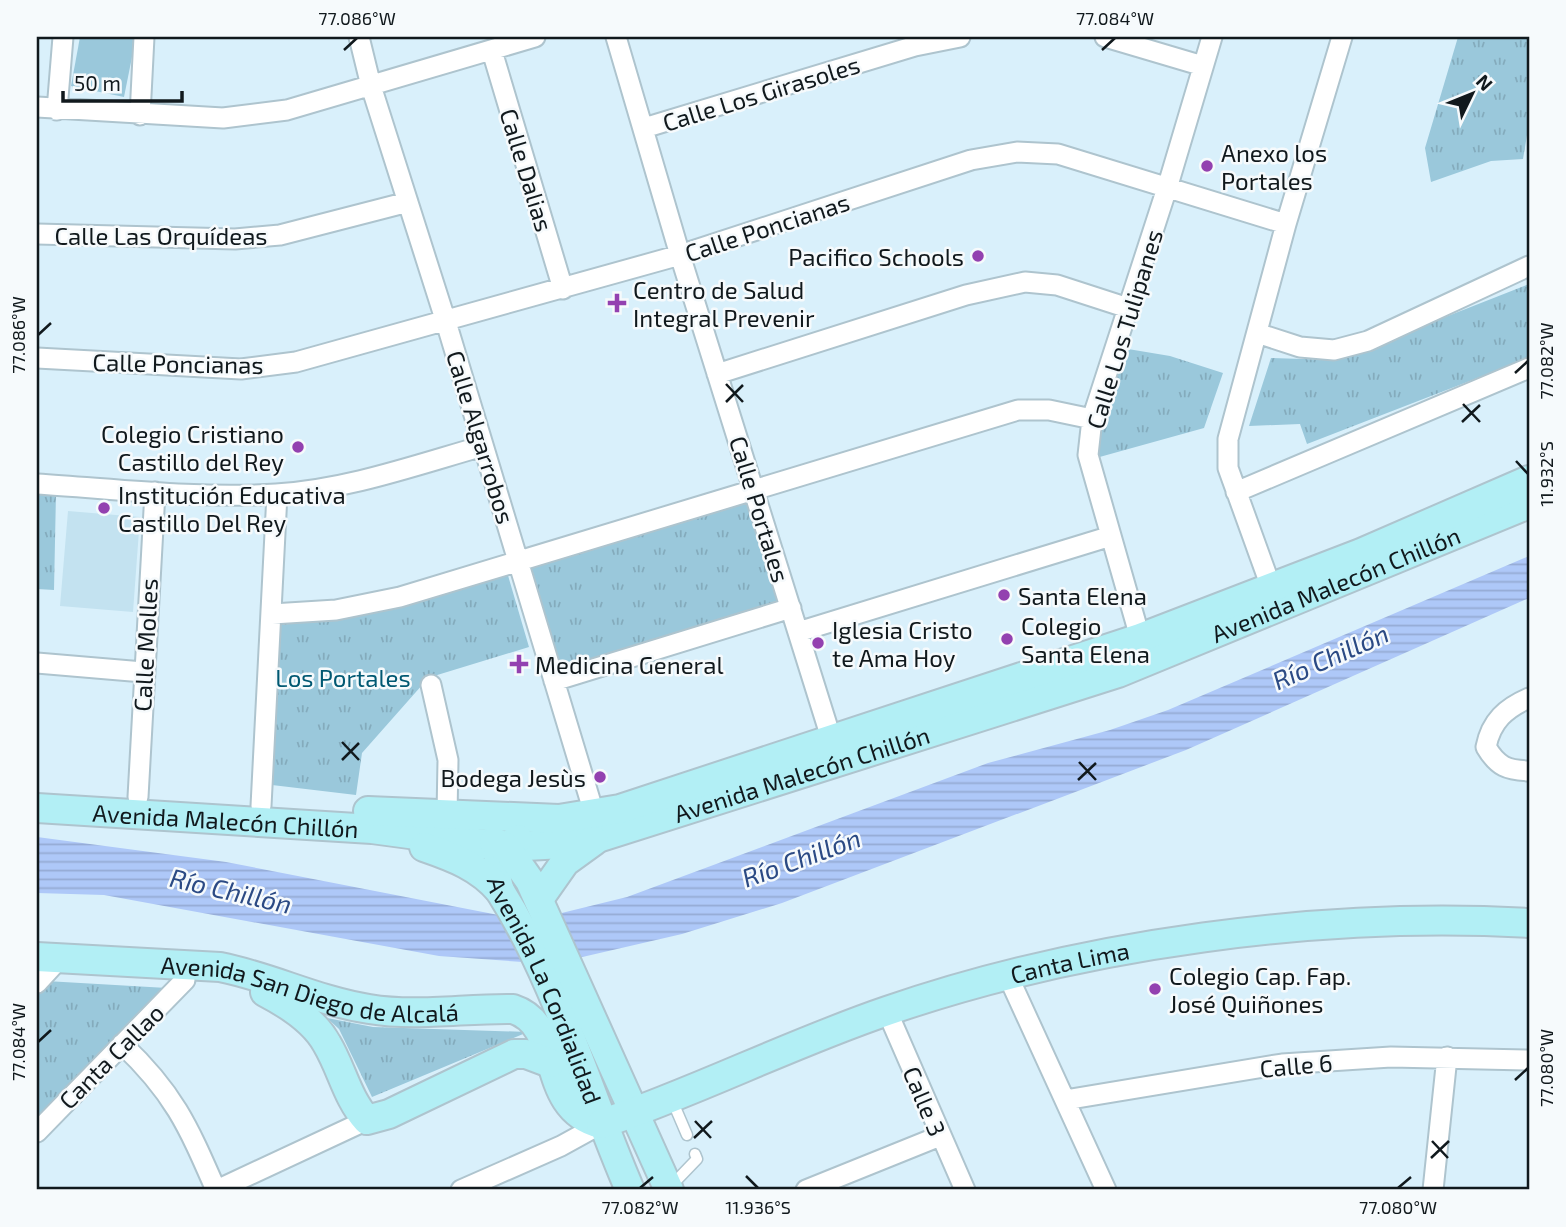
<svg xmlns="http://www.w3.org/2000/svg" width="1566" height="1227" font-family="'Exo 2',sans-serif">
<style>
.built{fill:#c3e2f0}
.grass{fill:#9ac8db}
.park{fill:url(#park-tufts)}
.water{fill:url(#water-rules)}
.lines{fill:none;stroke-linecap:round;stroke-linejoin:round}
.lane-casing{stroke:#aec4ce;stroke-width:13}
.street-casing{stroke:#aec4ce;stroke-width:23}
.secondary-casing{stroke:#aec4ce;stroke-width:32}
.lane{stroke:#fff;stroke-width:10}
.street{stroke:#fff;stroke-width:19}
.secondary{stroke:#b2eff5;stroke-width:28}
.ticks{fill:none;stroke:#11191d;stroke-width:2.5}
.poi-dot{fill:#9341b0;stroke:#f6fafc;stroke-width:2.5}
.labels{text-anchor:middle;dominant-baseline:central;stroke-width:5;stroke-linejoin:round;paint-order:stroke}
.street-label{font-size:24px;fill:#11191d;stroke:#f6fafc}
.poi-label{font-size:24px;fill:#11191d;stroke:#f6fafc;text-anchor:start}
.park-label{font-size:24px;fill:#005872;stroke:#f6fafc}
.water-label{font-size:26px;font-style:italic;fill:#2b4a84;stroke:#f6fafc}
.neatline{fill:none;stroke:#11191d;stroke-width:2.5}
.ticks-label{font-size:18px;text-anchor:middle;fill:#11191d}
</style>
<defs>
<pattern id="park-tufts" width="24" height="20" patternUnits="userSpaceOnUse" patternTransform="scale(1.75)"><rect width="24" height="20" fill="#9ac8db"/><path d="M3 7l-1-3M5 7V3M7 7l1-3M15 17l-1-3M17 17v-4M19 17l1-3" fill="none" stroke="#84abbc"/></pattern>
<pattern id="water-rules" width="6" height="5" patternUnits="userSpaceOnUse" patternTransform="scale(1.75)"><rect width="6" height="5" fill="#aec8f8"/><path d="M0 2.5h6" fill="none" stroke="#95abd4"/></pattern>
</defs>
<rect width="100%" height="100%" fill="#d9f0fb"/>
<path class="built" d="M68 511 140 517 133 612 60 606Z"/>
<path class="grass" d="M80 37H136L124 97 71 86Z"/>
<path class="park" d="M1458 37H1529V123L1523 159 1491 161 1431 182 1425 148Z
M1529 284V358L1307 444 1300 424 1249 426 1271 358 1336 360Z
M1122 348 1170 356 1223 373 1204 428 1096 458 1098 416Z
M37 493H56L54 590 37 589Z
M751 499 786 607 563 675 531 566Z
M507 572 529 647 434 676 423 684 362 753 356 795 272 785 280 621Z
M46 981 167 988 37 1122V991Z
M327 1018 373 1027 528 1032 372 1097 339 1029Z"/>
<path class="water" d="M1529 556V598L1186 750 782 903 682 934 552 964 439 956 104 895 37 893V837L226 862 529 921 627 897 988 763 1110 730 1168 710Z"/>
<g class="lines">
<defs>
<path id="lane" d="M672 1100 687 1135
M671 1186 697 1159 695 1154"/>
<path id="street" d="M359 37 371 86 446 322 597 823
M616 37 680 255 832 741
M1105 37 1203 66
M492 51 563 289
M37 107 223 118 287 110 535 37
M57 110 63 37
M140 115 144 37
M644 128 915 46 960 37
M37 234 235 239 280 235 408 202
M1257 333 1300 347 1334 350 1368 341 1529 266
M37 358 241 369 296 362 680 255 971 160 1017 152 1058 154 1286 224
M717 374 966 295 1025 282 1057 285 1128 308
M37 484C116 489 197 499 276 494 346 490 416 465 483 446
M1236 492 1529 368
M1271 587 1228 468V439L1286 224 1342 37
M272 614 336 610 400 597 1018 410H1049L1092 419
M798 632 1111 536
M1143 648 1088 455 1092 419 1168 185 1212 37
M37 663 143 672
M554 681 791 608
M431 685 448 760 447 815
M1529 698C1506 708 1491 721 1486 747 1498 767 1507 770 1529 771
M138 797 155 492
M261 806 277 494
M1008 976 1106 1190
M37 983 60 958
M887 1011 965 1190
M122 1044C174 1093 188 1126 216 1190
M1065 1100 1282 1064 1391 1057 1529 1060
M37 1132 185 980
M217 1190 367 1120
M461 1190 561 1146 601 1124
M806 1190 940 1136
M1433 1190 1447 1057"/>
<g id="secondary">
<path id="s1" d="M37 808 372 829 506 847 563 844 601 837 1118 673 1529 504"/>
<path d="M368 811 559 819 620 809 1140 638 1361 553 1529 480"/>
<path id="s2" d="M518 839C497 852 492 868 500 891 558 983 587 1091 630 1190"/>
<path d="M494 842 506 847 530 881 669 1190"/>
<path d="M424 847C453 857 480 867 500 891"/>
<path d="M539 899 565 862 594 841"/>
<path id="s3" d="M37 957 220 967C271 977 317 1001 369 1009 417 1017 465 1008 513 1009 566 1026 537 1108 601 1124"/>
<path d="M265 992C288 1004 314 1020 327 1044 342 1069 347 1098 367 1120L389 1114 514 1054H526L550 1063"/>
<path id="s4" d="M601 1124C698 1091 790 1044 887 1011 1081 944 1324 911 1529 923"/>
</g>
</defs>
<use href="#lane" class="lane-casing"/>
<use href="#street" class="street-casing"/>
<use href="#secondary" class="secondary-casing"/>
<use href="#lane" class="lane"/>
<use href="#street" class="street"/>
<use href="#secondary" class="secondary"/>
</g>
<path class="ticks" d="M344 50 357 38M1102 50 1115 38M38 335 51 323M1515 373 1528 361M726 384 743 402M726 402 743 385M1463 404 1480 422M1462 422 1480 405M1516 461 1528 474M342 742 359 760M342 760 359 743M1079 762 1096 780M1078 780 1096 763M38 1042 51 1030M1515 1080 1528 1068M695 1121 711 1138M694 1138 712 1121M1432 1141 1448 1158M1431 1158 1449 1141M746 1176 758 1188M640 1188 653 1177M1398 1188 1411 1177"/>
<g class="poi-dot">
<circle cx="1207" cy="166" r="7"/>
<circle cx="978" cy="256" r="7"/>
<path d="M613.5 292.5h7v7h7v7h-7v7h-7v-7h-7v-7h7z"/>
<circle cx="298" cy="447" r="7"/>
<circle cx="104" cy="508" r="7"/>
<circle cx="1004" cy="595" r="7"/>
<circle cx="1007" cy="639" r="7"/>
<circle cx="818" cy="643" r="7"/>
<path d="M515.5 653.5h7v7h7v7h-7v7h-7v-7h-7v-7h7z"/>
<circle cx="600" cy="777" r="7"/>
<circle cx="1155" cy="989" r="7"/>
</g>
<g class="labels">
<g class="street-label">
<text transform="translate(761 93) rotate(-17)">Calle Los Girasoles</text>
<text transform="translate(527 170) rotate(73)">Calle Dalias</text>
<text transform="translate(767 227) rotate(-18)">Calle Poncianas</text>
<text x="161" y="235">Calle Las Orquídeas</text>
<text transform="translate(1124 329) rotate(-73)">Calle Los Tulipanes</text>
<text transform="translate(178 363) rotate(1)">Calle Poncianas</text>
<text transform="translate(481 437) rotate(73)">Calle Algarrobos</text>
<text transform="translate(760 509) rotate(73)">Calle Portales</text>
<text stroke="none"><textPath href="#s1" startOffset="1344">Avenida Malecón Chillón</textPath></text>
<text transform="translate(145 645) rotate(-87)">Calle Molles</text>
<text stroke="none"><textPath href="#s1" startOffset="777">Avenida Malecón Chillón</textPath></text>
<text stroke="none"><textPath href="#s1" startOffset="189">Avenida Malecón Chillón</textPath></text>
<text stroke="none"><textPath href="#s4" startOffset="497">Canta Lima</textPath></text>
<text stroke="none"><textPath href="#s3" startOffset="276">Avenida San Diego de Alcalá</textPath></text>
<text stroke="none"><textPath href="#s2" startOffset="170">Avenida La Cordialidad</textPath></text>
<text transform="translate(111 1056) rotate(-45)">Canta Callao</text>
<text transform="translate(1296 1065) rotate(-5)">Calle 6</text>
<text transform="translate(925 1101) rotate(67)">Calle 3</text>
</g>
<g class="poi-label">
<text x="1221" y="152">Anexo los<tspan x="1221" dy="28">Portales</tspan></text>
<text x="964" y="256" text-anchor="end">Pacifico Schools</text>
<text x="633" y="289">Centro de Salud<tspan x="633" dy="28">Integral Prevenir</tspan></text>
<text x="284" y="433" text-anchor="end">Colegio Cristiano<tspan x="284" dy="28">Castillo del Rey</tspan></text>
<text x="118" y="494">Institución Educativa<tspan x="118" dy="28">Castillo Del Rey</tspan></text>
<text x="1018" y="595">Santa Elena</text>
<text x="1021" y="625">Colegio<tspan x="1021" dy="28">Santa Elena</tspan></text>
<text x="832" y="629">Iglesia Cristo<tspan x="832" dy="28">te Ama Hoy</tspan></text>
<text x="535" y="664">Medicina General</text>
<text x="586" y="777" text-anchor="end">Bodega Jesùs</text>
<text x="1169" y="975">Colegio Cap. Fap.<tspan x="1169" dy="28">José Quiñones</tspan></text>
</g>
<g class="park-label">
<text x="343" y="677">Los Portales</text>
</g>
<g class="water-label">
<text transform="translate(1330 656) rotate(-24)">Río Chillón</text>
<text transform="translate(801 857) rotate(-20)">Río Chillón</text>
<text transform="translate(231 890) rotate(13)">Río Chillón</text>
</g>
</g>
<rect width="1566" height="1227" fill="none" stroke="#f6fafc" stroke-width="77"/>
<g transform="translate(1472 94) rotate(47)" stroke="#f6fafc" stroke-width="5" paint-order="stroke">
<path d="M0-5L12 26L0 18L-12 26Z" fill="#11191d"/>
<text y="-10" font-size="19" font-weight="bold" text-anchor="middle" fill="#11191d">N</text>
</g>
<path d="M63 91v10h119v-10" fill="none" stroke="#11191d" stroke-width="3.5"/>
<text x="74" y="91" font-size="21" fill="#11191d" stroke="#f6fafc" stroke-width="5" paint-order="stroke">50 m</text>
<rect x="38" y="38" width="1490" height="1150" class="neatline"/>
<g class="ticks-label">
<text x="357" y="25">77.086°W</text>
<text x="1115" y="25">77.084°W</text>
<text transform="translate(19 335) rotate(-90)" y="6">77.086°W</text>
<text transform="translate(1547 361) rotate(-90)" y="6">77.082°W</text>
<text transform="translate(1547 474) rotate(-90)" y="6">11.932°S</text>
<text transform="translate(19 1042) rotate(-90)" y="6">77.084°W</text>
<text transform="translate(1547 1068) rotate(-90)" y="6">77.080°W</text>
<text x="640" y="1214">77.082°W</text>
<text x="758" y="1214">11.936°S</text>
<text x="1398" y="1214">77.080°W</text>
</g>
</svg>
